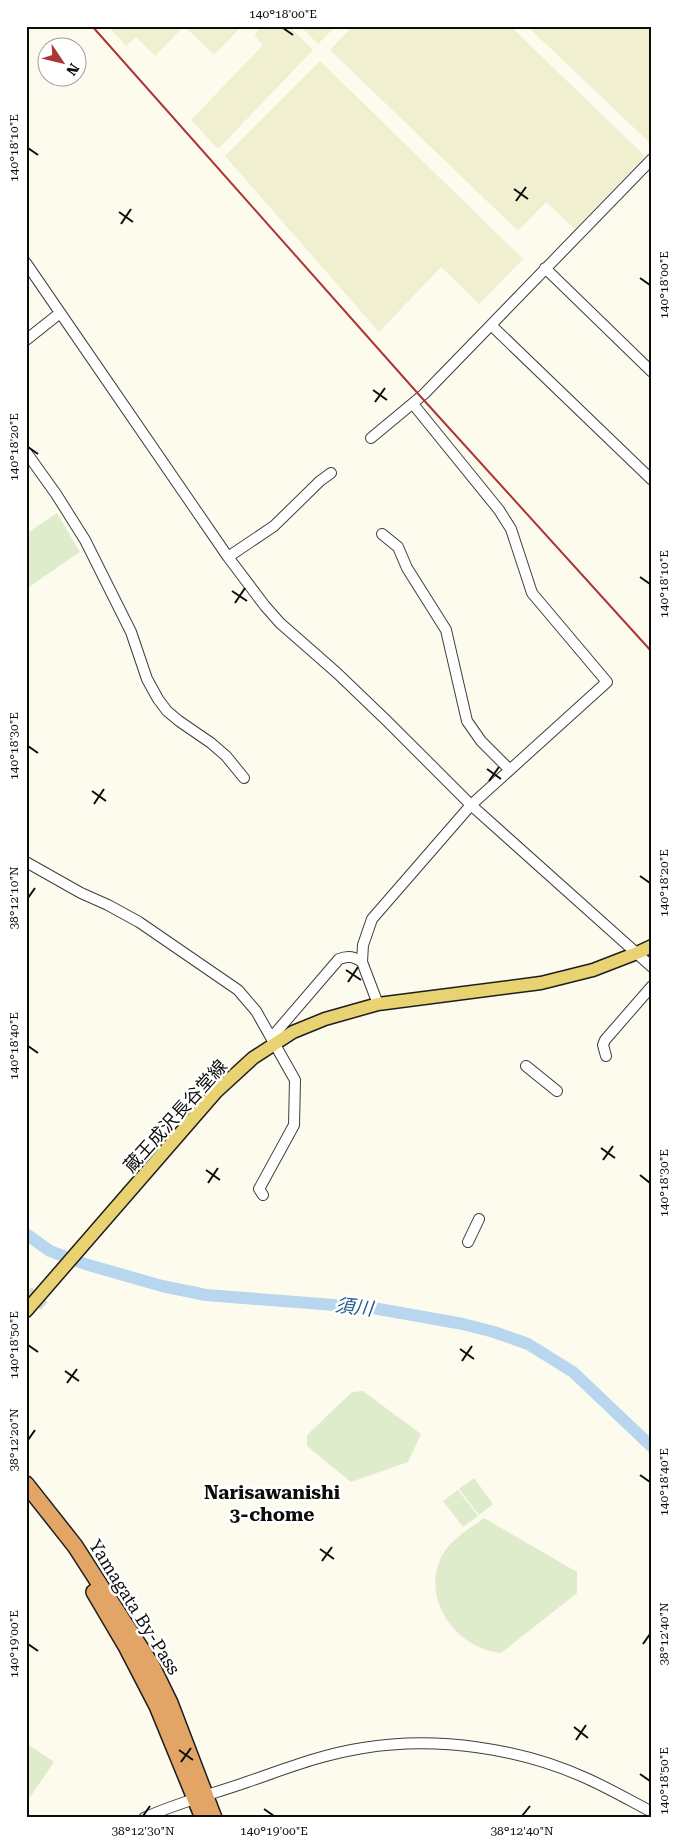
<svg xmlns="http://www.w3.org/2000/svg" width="678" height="1844" font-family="'Roboto Serif','Noto Sans JP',serif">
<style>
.farmland{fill:#f0efd0}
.pitch{fill:#dfeccc}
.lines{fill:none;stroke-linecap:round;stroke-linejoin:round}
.river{stroke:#b8d7ef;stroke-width:12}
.minor-tunnel{stroke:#d9d7cc;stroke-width:10;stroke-dasharray:10 5;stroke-linecap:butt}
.minor-casing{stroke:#3f3f3f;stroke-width:12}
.major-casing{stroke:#1d1d1d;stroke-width:15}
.highway-casing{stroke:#1d1d1d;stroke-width:18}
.minor{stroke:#fff;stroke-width:10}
.major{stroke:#e8d272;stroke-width:12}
.highway{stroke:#e3a565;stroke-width:15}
.rail{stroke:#ac3535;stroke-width:2}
.ticks{fill:none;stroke:#0c0c0c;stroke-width:2}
.labels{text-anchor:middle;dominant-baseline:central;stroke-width:5;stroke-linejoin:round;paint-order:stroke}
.street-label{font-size:18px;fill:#0c0c0c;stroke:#fff}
.water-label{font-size:19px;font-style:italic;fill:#255b8f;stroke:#fff}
.neighbourhood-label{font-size:19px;font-weight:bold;fill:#0c0c0c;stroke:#fff}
.neatline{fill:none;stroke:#0c0c0c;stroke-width:2}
.ticks-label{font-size:12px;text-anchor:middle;fill:#0c0c0c}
</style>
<rect width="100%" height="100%" fill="#fdfbee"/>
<path class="farmland" d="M108 26H184L155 56 136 37 126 46Z
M184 26H242L214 55Z
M262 26H289L313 50 218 149 191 120 263 45 254 35Z
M300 26H336L318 44Z
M353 26H510L645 156 575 229 546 202 518 231 330 50Z
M527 26H652V145Z
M320 61 523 259 479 304 441 267 379 332 225 156Z"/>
<path class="pitch" d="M57 513 80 552 26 589V534Z
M363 1391 421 1434 408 1462 351 1482 307 1446V1435L352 1392Z
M474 1478 493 1504 479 1515 459 1489Z
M458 1490 478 1516 463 1527 443 1501Z
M484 1518 577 1572V1593L501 1653C456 1648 421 1600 441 1557 450 1540 469 1529 484 1518Z
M26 1743 54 1762 26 1803Z"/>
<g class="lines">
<path class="river" d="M26 1234 50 1251 85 1264 162 1286 206 1295 373 1308 463 1324 494 1332 528 1344 573 1372 652 1447"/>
<path class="minor-tunnel" d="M28 1291 44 1306
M101 1620 130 1613"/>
<defs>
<path id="minor" d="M26 263 228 557 265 606 280 623 337 673 387 721 471 805 652 967
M545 268 652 372
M491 325 652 480
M26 340 60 313
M371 438 424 394 652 159
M26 452 56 494 85 540 131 632 147 679 158 699 167 711 179 721 211 743 226 756 244 778
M382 534 398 547 407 568 446 630 467 721 481 741 510 770
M228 557 274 526 320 481 331 473
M26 862 81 893 108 905 139 922 238 990 256 1011 295 1080 294 1125 259 1189 263 1195
M378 1004 362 962 363 945 372 919 471 805 607 682 532 593 511 529 499 510 413 404
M272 1037 339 959C349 955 354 957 362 962
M606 1056 603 1045 605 1040 652 986
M526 1066 557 1091
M468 1242 479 1219
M144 1818C176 1803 213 1794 247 1782 285 1769 323 1754 363 1748 437 1736 520 1748 588 1779 610 1789 631 1801 652 1812"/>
<path id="major" d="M26 1311 216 1092 253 1058 293 1032 325 1019 378 1004 541 983 593 970 637 953 652 946"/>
<path id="highway" d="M26 1484 75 1546 151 1664 170 1703 214 1818
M94 1592 127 1648 157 1706 203 1818"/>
</defs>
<use href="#minor" class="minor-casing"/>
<use href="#major" class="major-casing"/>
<use href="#highway" class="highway-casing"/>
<use href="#minor" class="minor"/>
<use href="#major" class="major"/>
<use href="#highway" class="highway"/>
<path class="rail" d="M92 26 421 397 652 652"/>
</g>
<path class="ticks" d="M283 28 293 35M28 148 38 155M514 189 528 199M516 201 526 187M119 212 133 222M121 224 131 209M640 278 650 285M373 390 387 400M375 402 385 388M28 447 38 454M640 577 650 584M232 591 247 601M235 603 245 588M28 746 38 753M487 769 501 779M489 781 499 767M92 791 106 801M94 804 104 789M640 876 650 883M28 898 35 888M346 970 361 980M348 982 358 967M28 1046 38 1053M601 1148 615 1158M603 1160 613 1146M206 1170 220 1180M640 1175 650 1183M208 1183 218 1168M28 1345 38 1352M460 1349 474 1359M462 1361 472 1346M65 1371 79 1381M67 1383 77 1369M28 1440 35 1430M640 1475 650 1482M320 1549 334 1559M322 1561 332 1547M28 1644 38 1651M643 1644 650 1634M574 1727 588 1738M576 1740 586 1725M179 1750 193 1760M181 1762 191 1748M640 1774 650 1781M264 1809 274 1816M143 1816 150 1806M522 1816 530 1806"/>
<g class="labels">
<g class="street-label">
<text transform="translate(175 1116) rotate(-48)">蔵王成沢長谷堂線</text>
<text transform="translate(135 1607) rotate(58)">Yamagata By-Pass</text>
</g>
<g class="water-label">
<text transform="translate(354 1307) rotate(6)">須川</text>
</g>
<g class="neighbourhood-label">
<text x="272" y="1492">Narisawanishi<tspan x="272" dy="22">3-chome</tspan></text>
</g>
</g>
<rect width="678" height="1844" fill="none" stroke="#ffffff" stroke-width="55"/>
<g transform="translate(62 62) rotate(125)"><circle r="24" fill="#ffffff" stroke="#9e9e9e"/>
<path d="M0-4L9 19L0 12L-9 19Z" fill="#ac3535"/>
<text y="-8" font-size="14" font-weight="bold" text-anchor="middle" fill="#0c0c0c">N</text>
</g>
<rect x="28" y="28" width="622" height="1788" class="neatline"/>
<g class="ticks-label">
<text x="283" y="18">140°18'00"E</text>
<text transform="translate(14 148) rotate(-90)" y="4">140°18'10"E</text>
<text transform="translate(664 285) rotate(-90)" y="4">140°18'00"E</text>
<text transform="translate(14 447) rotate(-90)" y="4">140°18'20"E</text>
<text transform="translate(664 584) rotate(-90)" y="4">140°18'10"E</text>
<text transform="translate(14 746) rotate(-90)" y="4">140°18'30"E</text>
<text transform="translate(664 883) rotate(-90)" y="4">140°18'20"E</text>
<text transform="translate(14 898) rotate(-90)" y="4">38°12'10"N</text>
<text transform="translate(14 1046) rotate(-90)" y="4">140°18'40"E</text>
<text transform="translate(664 1183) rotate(-90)" y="4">140°18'30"E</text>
<text transform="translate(14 1345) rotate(-90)" y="4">140°18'50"E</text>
<text transform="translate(14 1440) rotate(-90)" y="4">38°12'20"N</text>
<text transform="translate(664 1482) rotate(-90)" y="4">140°18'40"E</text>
<text transform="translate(664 1634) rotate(-90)" y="4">38°12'40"N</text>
<text transform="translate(14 1644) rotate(-90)" y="4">140°19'00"E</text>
<text transform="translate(664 1781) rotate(-90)" y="4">140°18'50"E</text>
<text x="143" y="1835">38°12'30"N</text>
<text x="274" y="1835">140°19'00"E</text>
<text x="522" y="1835">38°12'40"N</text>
</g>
</svg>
